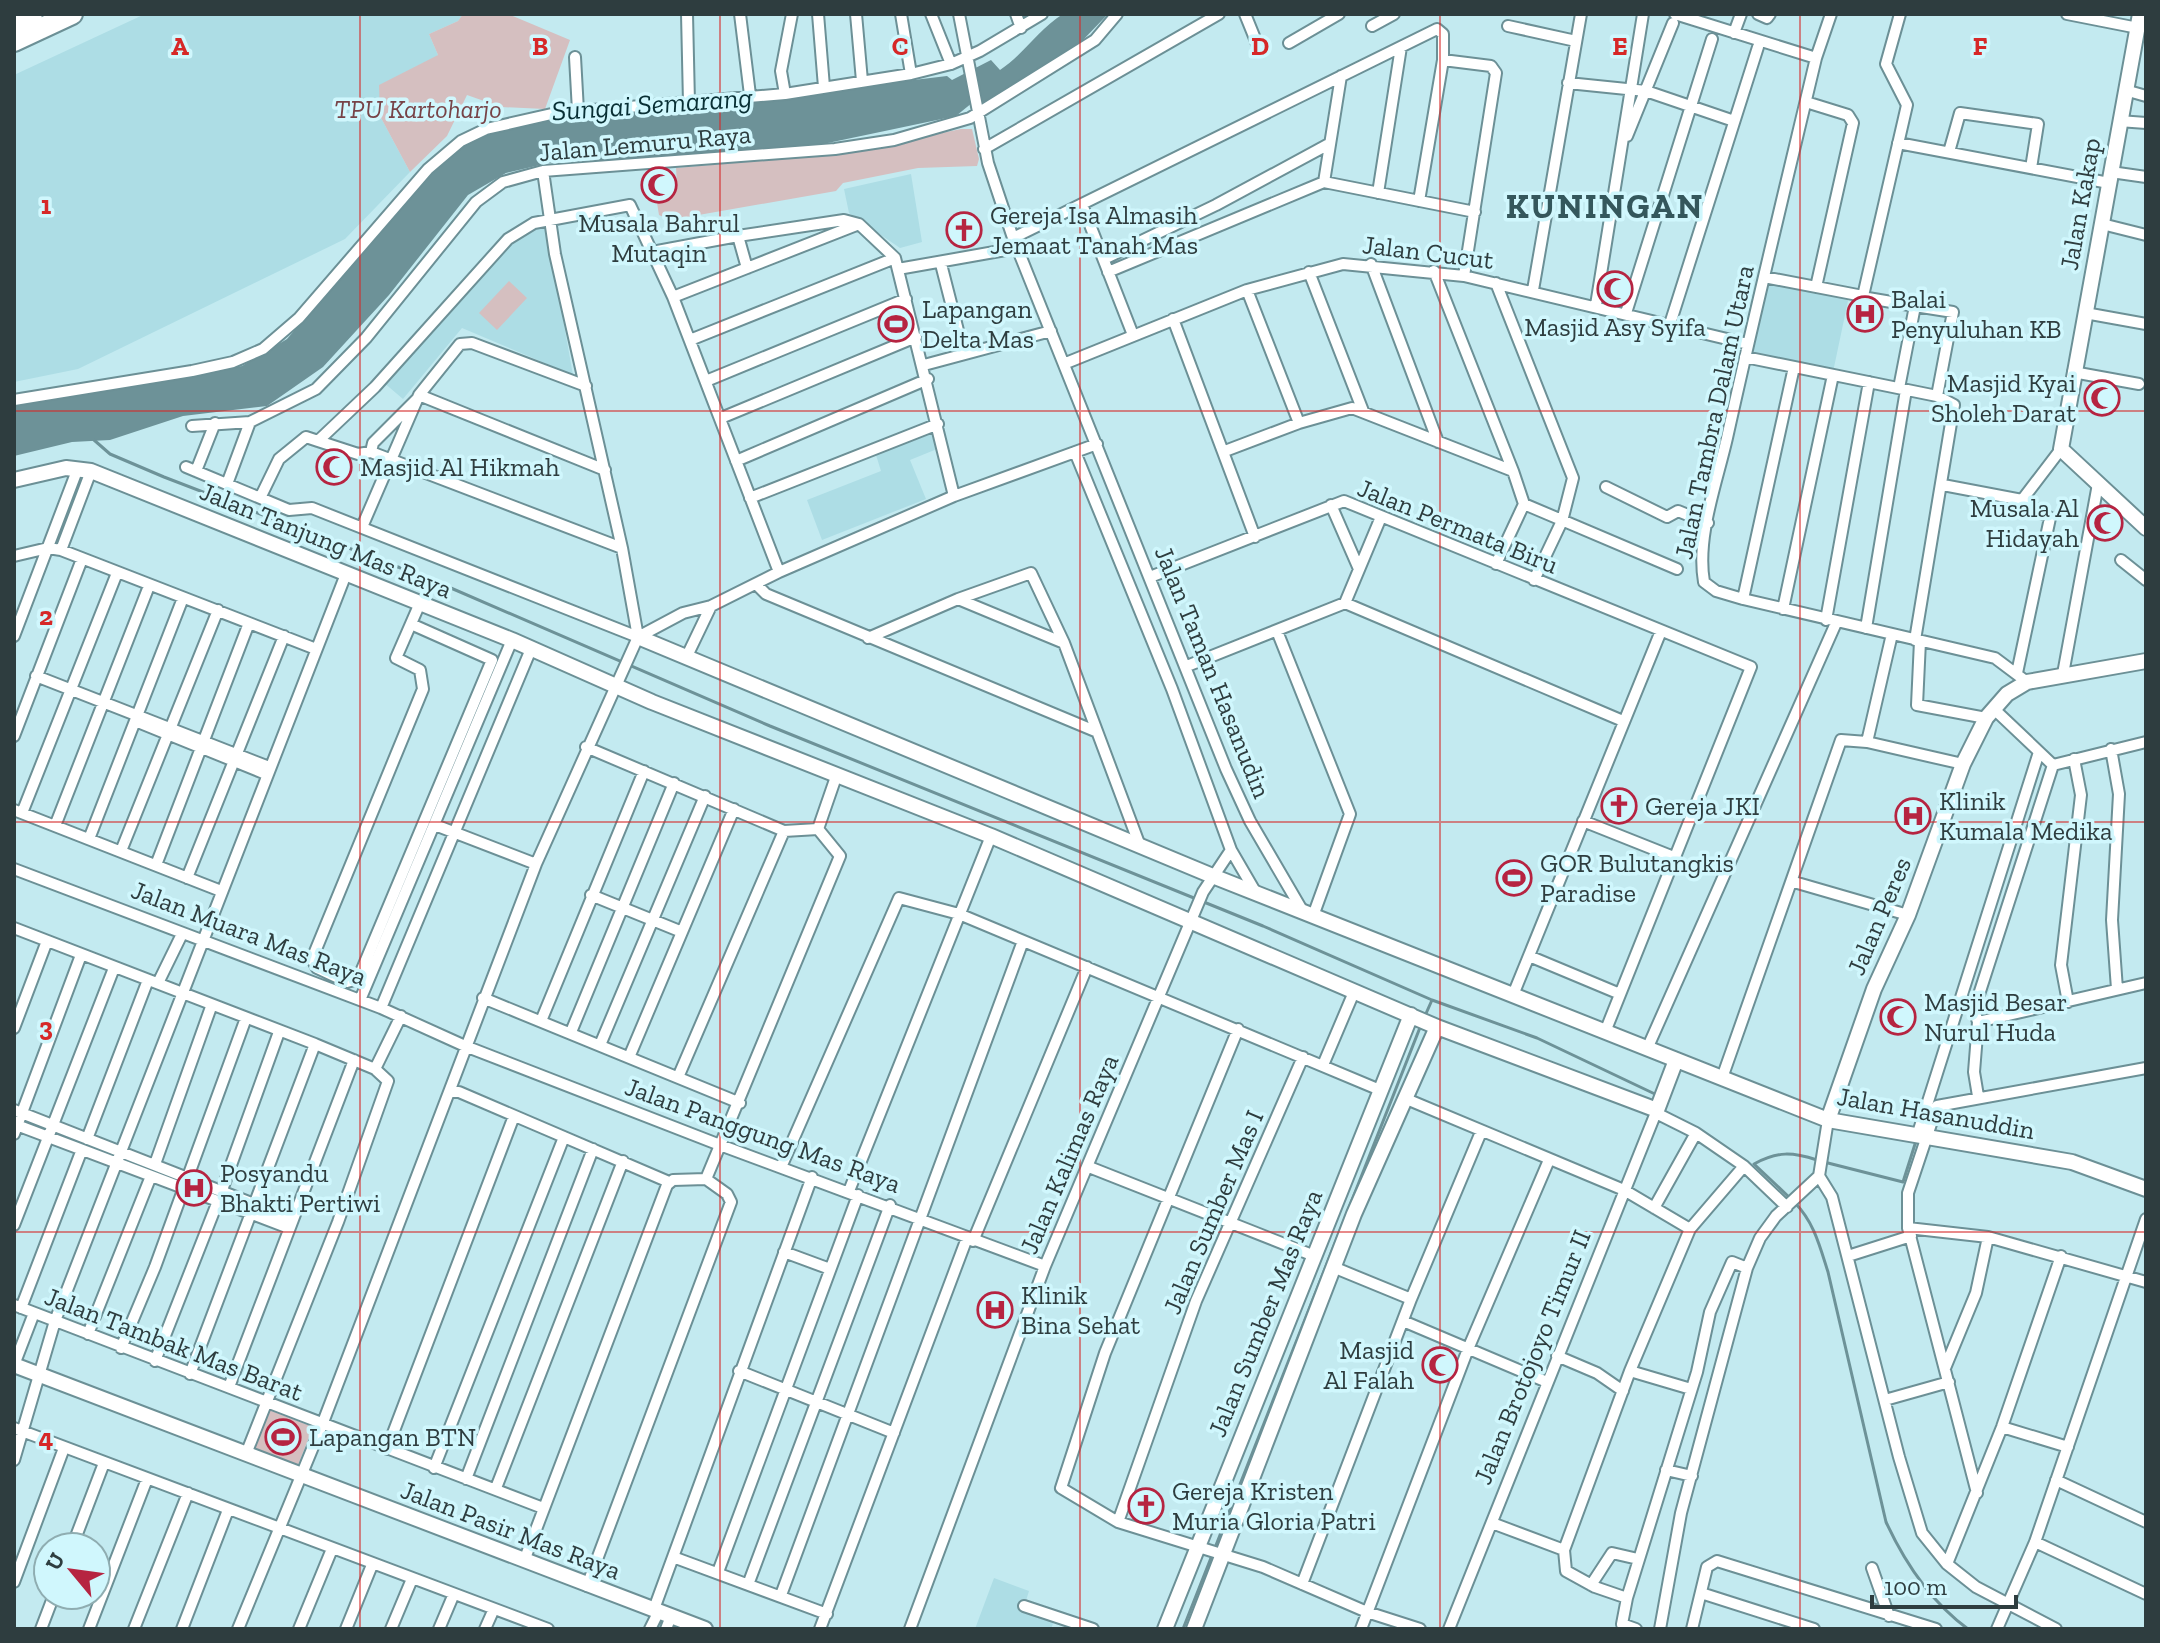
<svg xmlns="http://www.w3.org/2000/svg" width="2160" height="1643" font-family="'Zilla Slab',serif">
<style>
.built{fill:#addde5}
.green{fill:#d5bfc0}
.water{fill:#6d9298}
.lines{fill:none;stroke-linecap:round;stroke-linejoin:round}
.stream{stroke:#6d9298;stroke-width:3}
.street-casing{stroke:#6c9096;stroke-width:14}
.secondary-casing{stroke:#6c9096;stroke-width:18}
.highway-casing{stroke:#6c9096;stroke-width:24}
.street{stroke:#fff;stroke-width:10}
.secondary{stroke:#fff;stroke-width:14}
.highway{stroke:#fff;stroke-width:20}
.grid{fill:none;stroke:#d62828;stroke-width:2;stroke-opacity:0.55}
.labels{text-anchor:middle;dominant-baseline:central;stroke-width:7;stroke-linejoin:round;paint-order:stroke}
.park-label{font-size:26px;font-style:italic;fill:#774347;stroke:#d0f7fd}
.street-label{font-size:26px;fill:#2e3d3f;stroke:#d0f7fd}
.poi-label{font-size:26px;fill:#2e3d3f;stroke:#d0f7fd;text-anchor:start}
.water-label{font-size:28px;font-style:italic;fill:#082f34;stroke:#d0f7fd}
.district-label{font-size:34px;font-weight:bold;letter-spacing:2px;fill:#34575c;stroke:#d0f7fd}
.grid-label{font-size:26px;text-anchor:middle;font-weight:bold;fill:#d62828;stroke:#d0f7fd;stroke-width:7;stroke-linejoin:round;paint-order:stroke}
</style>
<rect width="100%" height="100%" fill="#c3eaf0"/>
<path class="built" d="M145 14H463L458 21 429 34 438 55 380 116 410 172 345 239 78 369 14 382V75Z
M911 174 922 242 900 248 849 213 844 189Z
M546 224 573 375 462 328 403 399 383 382 506 244 524 231Z
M1769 283 1849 296 1833 372 1753 353Z
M931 434 937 449 910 460 926 499 822 540 807 500 881 471 876 455Z
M994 1578 1029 1591 1023 1610 1054 1621 1051 1629H975Z"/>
<path class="green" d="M463 14H508L570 40 545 109 501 107 467 95 447 136 410 172 380 116 379 85 438 55 429 34 458 21Z
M961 129H972L979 159 977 166 918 168 843 183 836 191 670 220 659 215 657 203 677 183 676 168 846 153Z
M509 281 527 298 497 330 479 313Z
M269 1410 313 1427 298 1465 254 1448Z"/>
<path class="water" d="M1063 14H1108L1082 41 986 105 978 98 956 116 823 144 750 154 553 162 506 173 468 195 389 295 323 367 267 406 183 416 110 440 72 442 14 456V406L242 366 287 339 451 150 492 130 574 114 682 108 947 76 952 80 991 60 1000 70C1024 54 1039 29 1063 14Z"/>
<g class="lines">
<path class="stream" d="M94 440 110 454 164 477 437 582 770 726 1263 926 1432 1000 1537 1038 1657 1095
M1424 1018 1432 1000
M1824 1162 1903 1182 1916 1141
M1790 1198 1754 1164C1778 1151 1792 1152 1817 1160
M1795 1203C1814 1222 1820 1247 1828 1272L1886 1522C1905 1563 1931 1602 1968 1629
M1183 1629 1421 1025"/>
<defs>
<path id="street" d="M687 14 689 103
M740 14 750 95
M818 14 824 87
M856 14 862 81
M901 14 911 74
M931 14 951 64
M959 14 988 163 1012 235 1226 769 1250 821 1302 910
M1016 14 1021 28
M1245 14 1258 46
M1675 14 1816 58
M1758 14 1767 18 1770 14
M1831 14 1816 58C1786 184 1755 311 1727 438 1717 482 1696 537 1704 582L1716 591 1743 599 1995 658 2027 682
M2067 14 2138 28
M1372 26 1394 14
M1508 26 1576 41
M1734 33 1741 14
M1289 43 1339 14
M575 57 578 111
M1443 60 1491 66 1496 73 1464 276
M1568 83 1646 91 1734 121
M2125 90 2146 96
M785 94 781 71 792 14
M1806 102 1848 115 1853 123 1816 287
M2119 121 2146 123
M1627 136 1673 23
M1898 143 2109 183
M984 149 1219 14
M1949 152 1960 113 2038 124 2031 168
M2111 172 2146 177
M1324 182 1475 212
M1324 182 1341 76
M1378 193 1401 47
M1083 207 1133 335
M2102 224 2146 235
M1013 238 1437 29 1443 34V60L1419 201
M652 252 738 236
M1104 259 1216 205 1329 144
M941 264 964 354
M1371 264 1438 442
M747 268 738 236 844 220 859 224
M898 269 1017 248
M1434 271 1513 471
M1108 272 1324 182
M1309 272 1363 411
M1764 277 1863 296 1907 105 1886 64 1900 14
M1496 283 1573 478 1562 521 1534 580
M1247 290 1299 423
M1533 290 1581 14
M673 297 859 224 895 258 954 496
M1862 297 1915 306
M1596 305 1643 14
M1626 313 1712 39
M2085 313 2146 324
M1173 319 1255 537
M1670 324 1758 47
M690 340 895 258
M1745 357 1937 396 1954 405 1915 640
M1066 363 1247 290 1343 264 1464 276 1748 344
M924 365 1051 331
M2073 372 2139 384
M706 381 906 299
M1899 388 1915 306 1953 312 1937 396
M419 395 605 470
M419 397 373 443 371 452 622 548
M14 400 192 371 233 362 263 349 299 318 428 169 461 141 486 129 556 113 785 94 911 74 951 64 980 51 1042 14
M721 418 916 337
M192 426 250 422 316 389 366 338 476 202 503 182 543 171 835 149 894 140 970 118 1095 40 1117 14
M318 441 358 454 371 452
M1225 451 1299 423 1352 408 1513 471 1524 504 1496 564
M1075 452 1172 689 1231 850 1256 893
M736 461 928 379
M186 467 289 510 312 508 638 637
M196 471 215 423
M227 484 250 422
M1943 485 2022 500 2061 449
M1606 487 1667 517 1678 511 1708 523
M261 496 279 459 306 437 318 441 375 387 508 239 534 223 630 205 673 297 779 572
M750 498 938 424
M1524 504 1677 569
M1331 505 1359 569
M362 527 419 395 460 344 472 343 586 386
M61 550 91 471
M14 556 48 548 61 550 316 649
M2121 560 2146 580
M1150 577 1344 501 1751 667 1605 1032
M756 584 766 594 1095 731
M958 599 1064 643
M1743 599 1794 367
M1345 603 1381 517
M1783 609 1833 375
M1826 620 1869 382
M411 624 492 660 358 979 347 982 317 968 312 959 423 689 420 670 396 658 420 603
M1866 628 1906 390
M1277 631 1350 814 1313 916
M14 636 78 468
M638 637 683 613 711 606
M868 638 958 599 1031 573 1064 643 1140 846
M1920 641 1917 705 1986 718
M687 656 711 606 779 572 954 496 1097 444
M1187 666 1345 603 1623 721
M2017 673 2050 518 2022 500
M2063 674 2098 484
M36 676 269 767
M1993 708 2053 765
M138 722 266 774
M14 736 82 559
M1867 742 1963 764
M586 747 784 831 818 829 840 856 706 1179 727 1194 731 1202 587 1586
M2111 749 2119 794 2112 920 2117 989
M2053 765 2146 742
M14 810 221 891
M22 813 117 573
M1583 821 1676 858
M435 825 536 864
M55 826 149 586
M818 829 837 774
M89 839 183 598
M121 851 218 610
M156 865 249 623
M14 869 381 1008 465 1046 720 1145 1045 1266
M187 878 284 636
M1794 882 1908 915
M591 895 682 932
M14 928 315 1044 375 1069 388 1081 338 1222 246 1454
M1529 956 1620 994
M158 983 182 934
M1513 995 1661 631
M483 998 740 1103
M360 1000 512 640
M2068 1002 2061 965 2081 795 2074 759
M381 1008 531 649
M541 1021 644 771
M1978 1022 2146 983
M14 1028 47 941
M1238 1029 1105 1353 1061 1488 1118 1522 1263 1567 1367 1612 1420 1629
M571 1032 674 783
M600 1045 705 796
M1647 1049 1836 623
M630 1055 734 809
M1323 1065 1354 992
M375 1069 401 1016
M679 1075 784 831
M1722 1078 1841 740 1867 742 1892 634
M450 1092H459L669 1182
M1978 1096 1974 1072 1978 1022 1974 1010 2053 765
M1404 1098 1624 1190 1690 1229 1630 1371 1564 1550 1492 1523
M14 1110 292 1219
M14 1124 289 1228
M1696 1133 1744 1166 1787 1207
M1918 1133 2039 752
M14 1134 81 955
M87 1139 148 980
M155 1164 211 1007
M782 1165 899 898 959 914 1380 1090
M1089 1167 1312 1255
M1819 1176 1832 1197 1899 1457 1922 1533 1947 1564 1976 1587 2056 1629
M222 1190 279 1032
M849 1191 991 836
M1654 1208 1696 1133 1656 1113
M14 1225 114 968
M1908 1228 1988 1237 2146 1282
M1690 1229 1744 1166
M973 1241 1087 967
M784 1252 830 1269
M1848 1256 1911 1236
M1333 1267 1411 1299
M14 1305 543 1508
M21 1308 81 1152
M1403 1321 1547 1382
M88 1334 151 1176
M121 1348 155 1267 246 1018
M1557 1356 1597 1373 1623 1391
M155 1361 218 1201
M14 1365 34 1313
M1945 1368 1976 1293 1988 1237
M739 1371 894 1433
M1630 1371 1691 1389
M190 1374 315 1044
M229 1387 354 1060
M1885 1400 1949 1382
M2002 1427 2068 1447
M14 1428 548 1629
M387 1449 514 1116
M14 1460 55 1321 346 574
M434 1468 564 1137
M1666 1470 1692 1476
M466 1479 593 1149
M2056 1480 2146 1522
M496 1488 623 1161
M1977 1493 1908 1228V1193L1937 1106 2146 1068
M1118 1522 1196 1301 1303 1057
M2035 1542 2146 1594
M72 1547 104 1463
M1564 1550 1566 1571 1595 1587 1627 1598
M673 1557 827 1614
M524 1561 667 1185 673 1180 706 1179
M1947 1564 2002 1427 2061 1256
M1872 1568 1889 1616
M718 1572 858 1195
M14 1582 64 1448
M749 1582 890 1205
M1302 1584 1411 1299 1481 1132
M1591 1585 1612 1553 1638 1559
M1701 1593 1814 1629
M781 1595 1023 941
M1024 1606 1093 1629
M654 1609 812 1177
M41 1629 54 1595
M89 1629 147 1479
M134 1629 188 1493
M182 1629 228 1510
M238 1629 322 1425 536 864 638 637 622 548 555 254 543 171
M299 1629 332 1549
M346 1629 372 1565
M391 1629 412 1579
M439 1629 453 1596
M485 1629 493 1611
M650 1629 659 1611
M666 1629 671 1616
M820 1629 967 1238
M910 1629 1045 1266 1203 892 1231 850
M1361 1629 1468 1349 1549 1160
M1449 1629 1657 1110
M1636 1629 1622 1624 1627 1598 1697 1372 1710 1312 1732 1262 1747 1268
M1660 1629 1681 1513 1747 1268 1760 1238 1776 1216 1819 1176 1828 1120
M1692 1629 1707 1567 1717 1561 1936 1629
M1997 1629 2035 1542 2146 1219"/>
<path id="secondary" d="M2140 14 2061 449 2146 528
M14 480 66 468 91 471 512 640 652 702 991 836 1437 1027 1657 1110 1676 1060
M638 637 1215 877 1828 1120 2072 1162 2146 1189
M1828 1120 1874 989 1908 915 1963 764 1986 718 2007 694 2027 682 2146 661
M14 1365 705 1629
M1165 1629 1411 1015
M1194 1629 1354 1214 1437 1027"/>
<path id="highway" d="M14 23 32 14
M14 41 72 14"/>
</defs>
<use href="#street" class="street-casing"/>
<use href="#secondary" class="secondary-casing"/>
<use href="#highway" class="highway-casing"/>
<use href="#street" class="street"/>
<use href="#secondary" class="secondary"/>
<use href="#highway" class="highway"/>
</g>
<path class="grid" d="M360 14V1629M720 14V1629M1080 14V1629M1440 14V1629M1800 14V1629M14 411H2146M14 822H2146M14 1232H2146"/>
<defs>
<symbol id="mosque-ring" viewBox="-11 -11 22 22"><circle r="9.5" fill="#d0f7fd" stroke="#b62441" stroke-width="1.5"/><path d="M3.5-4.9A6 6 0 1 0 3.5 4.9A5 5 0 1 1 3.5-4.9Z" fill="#b62441"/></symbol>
<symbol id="church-ring" viewBox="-11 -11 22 22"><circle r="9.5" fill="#d0f7fd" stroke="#b62441" stroke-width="1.5"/><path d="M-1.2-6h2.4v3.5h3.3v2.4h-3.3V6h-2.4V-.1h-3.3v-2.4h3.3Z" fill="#b62441"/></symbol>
<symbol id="hospital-ring" viewBox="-11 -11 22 22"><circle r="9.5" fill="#d0f7fd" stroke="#b62441" stroke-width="1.5"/><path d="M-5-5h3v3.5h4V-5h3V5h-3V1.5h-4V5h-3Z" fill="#b62441"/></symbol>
<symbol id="stadium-ring" viewBox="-11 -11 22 22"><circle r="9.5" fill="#d0f7fd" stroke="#b62441" stroke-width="1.5"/><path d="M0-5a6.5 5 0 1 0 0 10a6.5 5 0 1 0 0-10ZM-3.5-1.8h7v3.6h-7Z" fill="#b62441"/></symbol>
</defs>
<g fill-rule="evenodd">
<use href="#mosque-ring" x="639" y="165" width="40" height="40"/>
<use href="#church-ring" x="944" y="210" width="40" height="40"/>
<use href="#mosque-ring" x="1595" y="269" width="40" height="40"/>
<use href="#hospital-ring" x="1845" y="294" width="40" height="40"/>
<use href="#stadium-ring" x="876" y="304" width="40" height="40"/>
<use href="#mosque-ring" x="2082" y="378" width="40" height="40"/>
<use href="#mosque-ring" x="314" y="447" width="40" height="40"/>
<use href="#mosque-ring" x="2085" y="503" width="40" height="40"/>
<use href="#church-ring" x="1599" y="786" width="40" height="40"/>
<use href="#hospital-ring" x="1893" y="796" width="40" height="40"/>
<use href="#stadium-ring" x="1494" y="858" width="40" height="40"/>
<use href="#mosque-ring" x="1878" y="997" width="40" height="40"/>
<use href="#hospital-ring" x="174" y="1168" width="40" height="40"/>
<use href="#hospital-ring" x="975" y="1290" width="40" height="40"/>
<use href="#mosque-ring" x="1420" y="1345" width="40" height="40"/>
<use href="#stadium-ring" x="263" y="1417" width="40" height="40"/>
<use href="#church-ring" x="1126" y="1486" width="40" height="40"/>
</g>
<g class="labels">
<g class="park-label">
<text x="418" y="109">TPU Kartoharjo</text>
</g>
<g class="street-label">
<text transform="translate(645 143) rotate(-5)">Jalan Lemuru Raya</text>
<text transform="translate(2080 204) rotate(-80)">Jalan Kakap</text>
<text transform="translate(1428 252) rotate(7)">Jalan Cucut</text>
<text transform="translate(1714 412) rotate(-78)">Jalan Tambra Dalam Utara</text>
<text transform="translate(1458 526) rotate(22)">Jalan Permata Biru</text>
<text transform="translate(326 540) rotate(22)">Jalan Tanjung Mas Raya</text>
<text transform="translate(1213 672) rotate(68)">Jalan Taman Hasanudin</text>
<text transform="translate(1879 916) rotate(-67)">Jalan Peres</text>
<text transform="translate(249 933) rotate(21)">Jalan Muara Mas Raya</text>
<text transform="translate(1936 1113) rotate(10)">Jalan Hasanuddin</text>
<text transform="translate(763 1135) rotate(20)">Jalan Panggung Mas Raya</text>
<text transform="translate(1069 1154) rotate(-67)">Jalan Kalimas Raya</text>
<text transform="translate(1213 1212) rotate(-67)">Jalan Sumber Mas I</text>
<text transform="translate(1265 1313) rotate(-68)">Jalan Sumber Mas Raya</text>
<text transform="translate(174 1344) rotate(21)">Jalan Tambak Mas Barat</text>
<text transform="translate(1532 1357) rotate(-68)">Jalan Brotojoyo Timur II</text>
<text transform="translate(511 1530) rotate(21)">Jalan Pasir Mas Raya</text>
</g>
<g class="poi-label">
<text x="990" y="215">Gereja Isa Almasih<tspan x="990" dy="30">Jemaat Tanah Mas</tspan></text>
<text x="659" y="223" text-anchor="middle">Musala Bahrul<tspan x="659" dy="30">Mutaqin</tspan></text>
<text x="1891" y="299">Balai<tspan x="1891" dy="30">Penyuluhan KB</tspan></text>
<text x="922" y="309">Lapangan<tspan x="922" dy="30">Delta Mas</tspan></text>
<text x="1615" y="327" text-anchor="middle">Masjid Asy Syifa</text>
<text x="2076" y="383" text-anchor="end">Masjid Kyai<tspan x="2076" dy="30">Sholeh Darat</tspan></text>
<text x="360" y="467">Masjid Al Hikmah</text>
<text x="2079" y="508" text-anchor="end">Musala Al<tspan x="2079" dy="30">Hidayah</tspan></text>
<text x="1939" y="801">Klinik<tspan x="1939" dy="30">Kumala Medika</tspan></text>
<text x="1645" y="806">Gereja JKI</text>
<text x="1540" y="863">GOR Bulutangkis<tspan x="1540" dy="30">Paradise</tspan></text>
<text x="1924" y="1002">Masjid Besar<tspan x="1924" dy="30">Nurul Huda</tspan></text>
<text x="220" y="1173">Posyandu<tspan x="220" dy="30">Bhakti Pertiwi</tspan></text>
<text x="1021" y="1295">Klinik<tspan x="1021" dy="30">Bina Sehat</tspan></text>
<text x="1414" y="1350" text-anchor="end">Masjid<tspan x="1414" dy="30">Al Falah</tspan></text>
<text x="309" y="1437">Lapangan BTN</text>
<text x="1172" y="1491">Gereja Kristen<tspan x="1172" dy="30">Muria Gloria Patri</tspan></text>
</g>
<g class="water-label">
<text transform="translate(652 104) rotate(-4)">Sungai Semarang</text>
</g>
<g class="district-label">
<text x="1605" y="206">KUNINGAN</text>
</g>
</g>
<g class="grid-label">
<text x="180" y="55">A</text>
<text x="540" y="55">B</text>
<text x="900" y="55">C</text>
<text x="1260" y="55">D</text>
<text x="1620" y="55">E</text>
<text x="1980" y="55">F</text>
<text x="46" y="214">1</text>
<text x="46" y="625">2</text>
<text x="46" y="1036">3</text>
<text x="46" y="1447">4</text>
</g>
<rect width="2160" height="1643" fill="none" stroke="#2e3d3f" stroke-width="32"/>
<g transform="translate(72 1571) rotate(299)"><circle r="38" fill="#d0f7fd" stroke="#8fadb1" stroke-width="2"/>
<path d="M0-6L14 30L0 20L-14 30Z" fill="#b62441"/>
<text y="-12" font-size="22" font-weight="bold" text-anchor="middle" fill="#2e3d3f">U</text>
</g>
<path d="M1872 1595v12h144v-12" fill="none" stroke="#2e3d3f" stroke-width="4"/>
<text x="1884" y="1595" font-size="24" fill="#2e3d3f" stroke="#d0f7fd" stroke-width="6" paint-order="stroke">100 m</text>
</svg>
